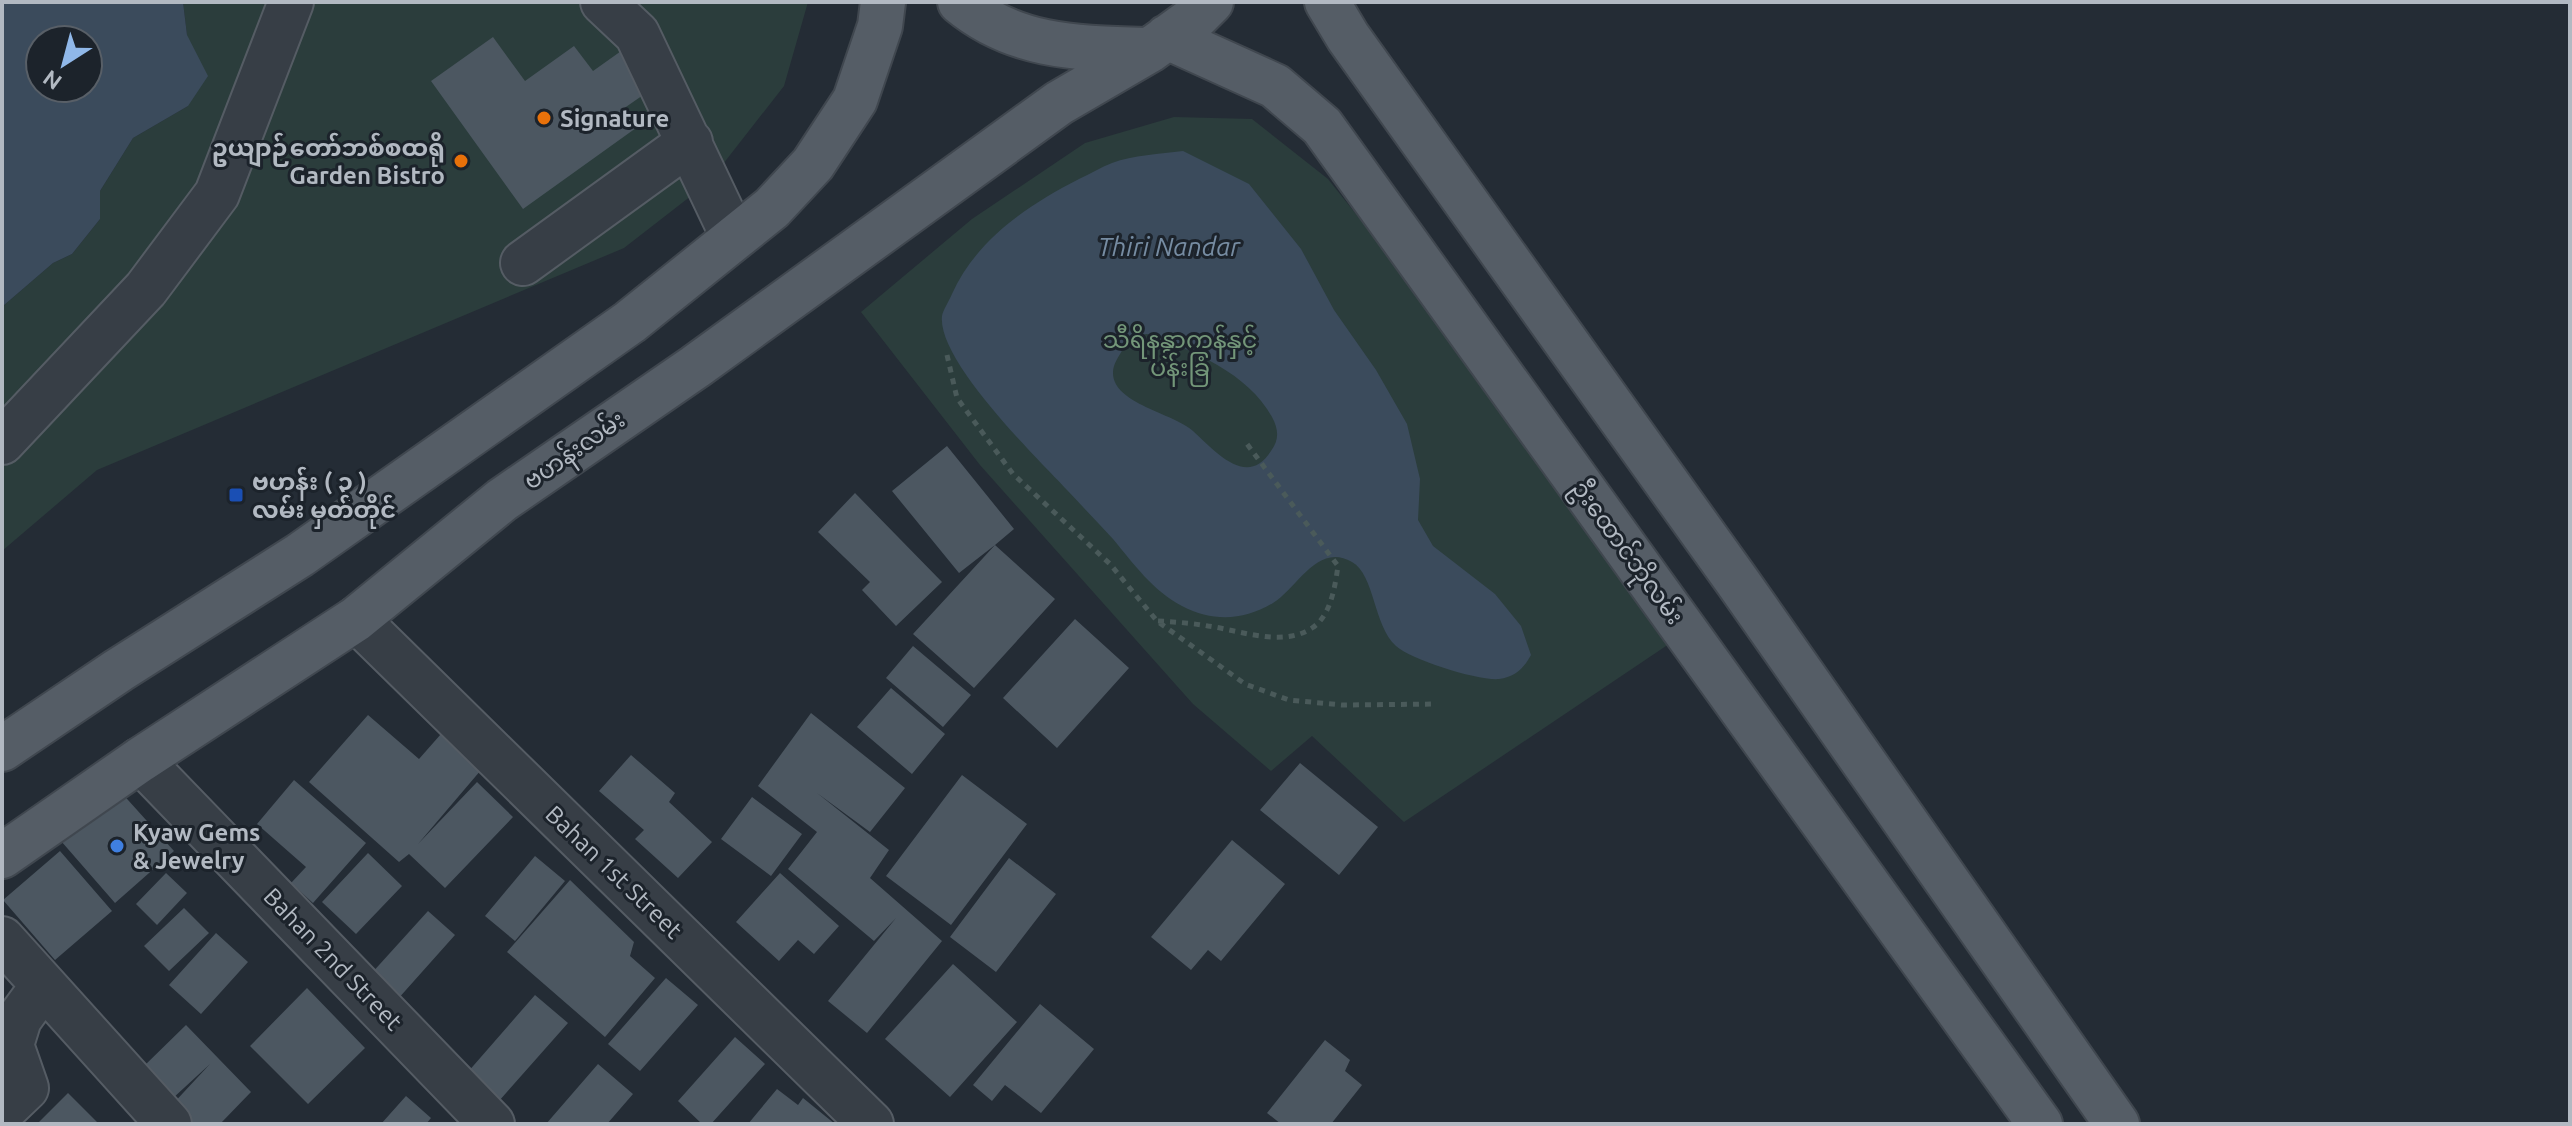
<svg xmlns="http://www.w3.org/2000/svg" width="2572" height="1126" font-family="Ubuntu,'Noto Sans Myanmar',sans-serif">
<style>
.green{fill:#2b3d3c}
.water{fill:#3b4b5c;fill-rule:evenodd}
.building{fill:#4c5761}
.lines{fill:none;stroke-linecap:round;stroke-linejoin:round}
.minor-casing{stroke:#555c64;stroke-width:48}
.major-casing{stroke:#40474f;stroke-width:48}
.path{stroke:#4a5a5a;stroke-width:5;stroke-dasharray:6 6;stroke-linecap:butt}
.minor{stroke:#373e46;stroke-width:44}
.major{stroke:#555d66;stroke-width:44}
.food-dot{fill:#e8710a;stroke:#1c232b;stroke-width:3}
.transit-dot{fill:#1a4fb4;stroke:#1c232b;stroke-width:3}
.shop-dot{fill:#3f7fe0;stroke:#1c232b;stroke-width:3}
.labels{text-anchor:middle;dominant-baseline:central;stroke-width:6;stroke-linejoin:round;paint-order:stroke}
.poi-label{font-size:24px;font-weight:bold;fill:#b2b9c2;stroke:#1c232b;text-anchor:start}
.park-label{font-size:24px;fill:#739679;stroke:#1c232b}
.street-label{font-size:24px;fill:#b2b9c2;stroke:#1c232b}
.water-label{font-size:26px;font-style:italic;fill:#768ca2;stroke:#1c232b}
</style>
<rect width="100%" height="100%" fill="#242c35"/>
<path class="green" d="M183 2H808L784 86 709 182 624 248 97 470 2 551 3 306 53 263 72 254 100 219V191L133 138 188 106 187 35Z
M1174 117 1252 119 1328 179 1436 314 1669 644 1404 822 1312 736 1271 771 1193 704 980 465 861 312 972 219 1085 143Z"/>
<path class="water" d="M2 2H183L187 35 208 76 188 106 133 138 100 191V219L72 254 53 263 3 306 2 310ZM40 40H88V88H40Z
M1183 151 1249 184 1301 249 1334 310 1376 370 1407 424 1420 479 1418 520 1433 546 1495 594 1521 626 1531 655C1524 668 1515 677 1499 679 1479 681 1411 660 1396 646 1373 625 1375 575 1352 562 1317 542 1298 588 1273 603 1243 621 1213 622 1182 606 1153 591 1133 563 1113 539 1098 523 1083 507 1067 490 1037 458 937 361 942 316 943 310 949 301 952 294 976 240 1028 205 1079 179 1090 174 1101 167 1112 163 1133 155 1160 154 1183 151ZM1147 334C1192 350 1248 373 1272 417 1279 430 1279 440 1271 451 1247 489 1215 451 1193 431 1174 413 1112 404 1113 372 1113 364 1119 356 1123 349 1129 339 1135 335 1147 334Z"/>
<path class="building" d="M493 37 525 81 574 46 593 71 631 44 659 84 623 109 636 128 523 209 431 81Z
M947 446 1014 529 995 545 1055 599 974 688 913 634 995 545 959 573 892 491Z
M855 493 942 582 896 626 862 590 870 582 818 532Z
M1075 619 1129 668 1057 748 1003 698Z
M913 646 971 695 943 727 886 678Z
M891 688 945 734 912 774 857 727Z
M811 713 905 788 870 832 817 793 889 850 870 878 942 941 867 1033 828 1001 896 918 874 941 788 869 817 832 758 786Z
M368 715 419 759 441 734 481 770 418 844 477 782 513 817 445 888 409 854 399 862 309 782Z
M631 755 675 793 669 802 712 842 678 878 635 839 644 830 599 791Z
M1300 763 1378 827 1339 875 1260 810Z
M962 775 1027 824 951 925 886 876Z
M294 780 366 843 313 903 291 883 306 867 257 824Z
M119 790 174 851 115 903 61 841Z
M752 797 802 834 771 876 721 839Z
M1232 840 1285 884 1221 961 1208 950 1191 970 1151 937Z
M60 851 112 911 55 960 3 900Z
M368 853 402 886 356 934 322 902Z
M535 856 565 881 515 941 485 916Z
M1009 858 1056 894 996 972 950 937Z
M166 873 187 893 157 925 136 904Z
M780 873 839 926 814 954 798 940 779 961 736 922Z
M570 880 634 942 630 956 655 978 605 1037 507 952Z
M184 908 209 933 169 971 144 946Z
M428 911 455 935 397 1000 370 975Z
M216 933 248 962 201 1014 169 985Z
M953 964 1017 1022 950 1097 885 1039Z
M666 978 698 1005 640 1071 608 1044Z
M307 988 365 1048 308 1104 250 1046Z
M535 995 568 1023 499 1101 467 1073Z
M1040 1004 1094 1049 1041 1113 1005 1085 992 1101 973 1085Z
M186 1025 251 1092 220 1124H188L170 1107 210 1064 172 1099 142 1068Z
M735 1037 765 1064 711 1124H702L678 1101Z
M1325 1040 1350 1060 1345 1071 1362 1085 1331 1124H1281L1267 1113Z
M598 1064 633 1094 607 1124H546Z
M777 1089 798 1105 803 1098 835 1124H748Z
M68 1093 99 1124H37Z
M406 1096 431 1118 426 1124H381Z"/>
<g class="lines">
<defs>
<path id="minor" d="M603 2 637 34 734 238
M523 263 690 142
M2 442 146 289 217 194 291 2
M356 619 871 1124
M140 760 492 1124
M2 939 169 1124
M2 1111 26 1088 11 1045 19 1019 43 986"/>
<path id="major" d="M960 2C1017 49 1080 48 1150 50
M1327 2 1348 37 1737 581 2117 1124
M1167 37 1275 86 1322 126 2040 1124
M2 749 119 670 300 555 630 322 772 208 813 164 855 100 880 26 883 2
M2 856 140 760 356 619 502 500 695 367 1059 103 1150 50 1197 16 1211 2"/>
</defs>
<use href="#minor" class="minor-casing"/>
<use href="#major" class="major-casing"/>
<path class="path" d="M947 355 957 398 1013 474 1110 564 1157 621 1245 684 1289 700 1342 705 1437 704
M1158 621C1175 622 1192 623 1208 626 1239 630 1282 648 1312 628 1331 616 1335 586 1338 566L1247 444"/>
<use href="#minor" class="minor"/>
<use href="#major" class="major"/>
</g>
<g class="food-dot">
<circle cx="544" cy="118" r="8"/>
<circle cx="461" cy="161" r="8"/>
</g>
<rect class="transit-dot" x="228" y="487" width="16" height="16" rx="4"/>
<circle class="shop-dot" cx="117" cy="846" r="8"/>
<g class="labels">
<g class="poi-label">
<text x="560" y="118">Signature</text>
<text x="445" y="147" text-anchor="end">ဥယျာဉ်တော်ဘစ်စထရို<tspan x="445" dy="28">Garden Bistro</tspan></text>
<text x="252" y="481">ဗဟန်း ( ၃ )<tspan x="252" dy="28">လမ်း မှတ်တိုင်</tspan></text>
<text x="133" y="832">Kyaw Gems<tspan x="133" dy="28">&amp; Jewelry</tspan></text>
</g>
<g class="park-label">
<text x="1180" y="339">သီရိနန္ဒာကန်နှင့်<tspan x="1180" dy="28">ပန်းခြံ</tspan></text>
</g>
<g class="street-label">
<text transform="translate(574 450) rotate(-35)">ဗဟန်းလမ်း</text>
<text transform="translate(1628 552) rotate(54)">ဦးထောင်ဘိုလမ်း</text>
<text transform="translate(614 872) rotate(44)">Bahan 1st Street</text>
<text transform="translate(333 959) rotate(46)">Bahan 2nd Street</text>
</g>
<g class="water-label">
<text x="1169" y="246">Thiri Nandar</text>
</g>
</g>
<rect width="2572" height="1126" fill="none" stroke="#b2b9c2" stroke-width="8"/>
<g transform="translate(64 64) rotate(216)"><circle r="38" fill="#1c232b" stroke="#585f67" stroke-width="2"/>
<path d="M0-6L14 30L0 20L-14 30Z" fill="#90b8e9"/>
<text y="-12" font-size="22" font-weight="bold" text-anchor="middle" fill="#b2b9c2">N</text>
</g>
</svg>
